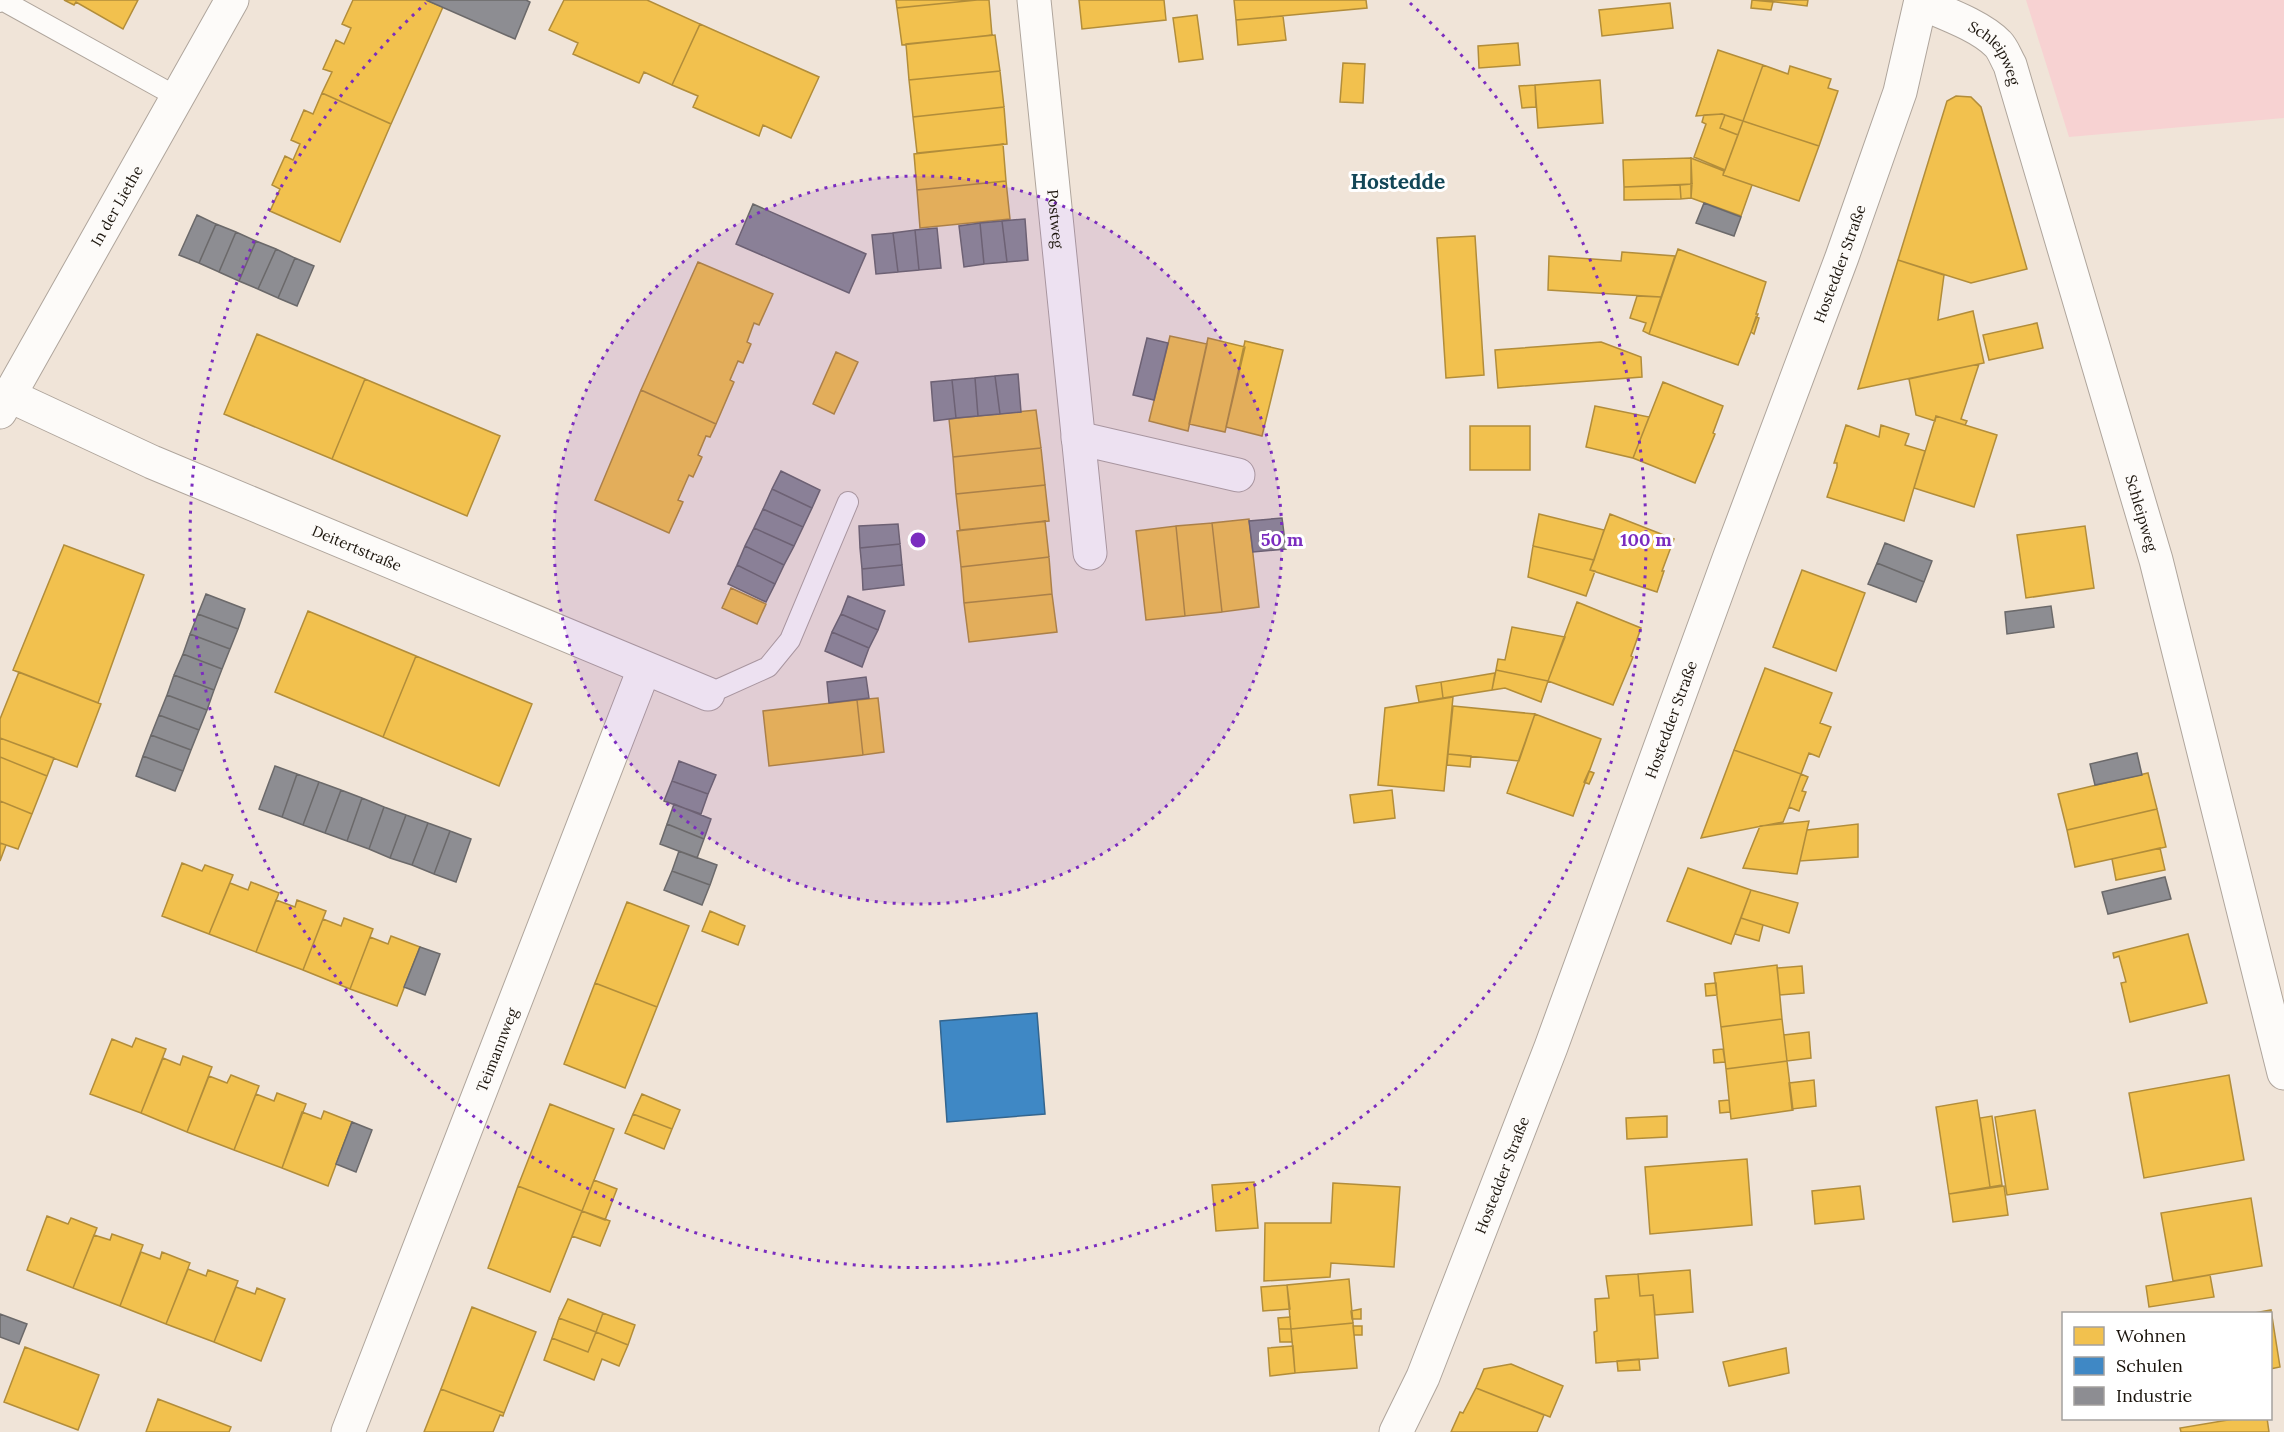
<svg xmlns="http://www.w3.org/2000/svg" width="2284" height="1432" font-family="Lora,serif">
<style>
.green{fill:#f7d2d2}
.homes{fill:#f2c14e;stroke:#b28d3a;stroke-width:1.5}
.schools{fill:#3f88c5;stroke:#34658e;stroke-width:1.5}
.industry{fill:#8d8d92;stroke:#6b696a;stroke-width:1.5}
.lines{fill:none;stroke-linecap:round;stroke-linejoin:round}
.service-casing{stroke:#afa59c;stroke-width:22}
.minor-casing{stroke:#afa59c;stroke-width:35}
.secondary-casing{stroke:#afa59c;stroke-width:35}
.service{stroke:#fdfbf9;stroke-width:20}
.minor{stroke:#fdfbf9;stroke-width:33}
.secondary{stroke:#fdfbf9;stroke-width:33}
.ring{fill:none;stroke:#7b2cbf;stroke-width:3;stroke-dasharray:3 6}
.labels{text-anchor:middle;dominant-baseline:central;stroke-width:6;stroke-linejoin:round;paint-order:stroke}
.street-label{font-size:15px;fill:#1b140c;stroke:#fff}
.district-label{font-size:21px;font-weight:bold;fill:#124657;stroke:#fff}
.centre{fill:#7b2cbf;stroke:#fff;stroke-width:3}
.ring-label{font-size:18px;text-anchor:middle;font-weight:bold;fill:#7b2cbf;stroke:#fff;stroke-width:6;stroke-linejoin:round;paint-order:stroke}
</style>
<rect width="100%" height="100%" fill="#f0e4d8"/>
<path class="green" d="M2026 0H2284V118L2069 137Z"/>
<path class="homes" d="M64 0H138L123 29 76 2 74 5Z
M353 0H426L443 7 391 124 322 93 332 72 323 69 336 40 344 44 351 28 342 24Z
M564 0H647L700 24 672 85 644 72 639 83 573 54 578 43 549 30Z
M896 0H977L897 8Z
M977 0H989L992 35 902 45 897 8Z
M1079 0H1164L1166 20 1082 29Z
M1234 0H1366L1367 8 1236 20Z
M1752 0 1773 2 1771 10 1751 8Z
M1760 0H1808L1807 6Z
M1670 3 1673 28 1602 36 1599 10Z
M1197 15 1203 59 1179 62 1173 18Z
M1283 16 1286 40 1238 45 1236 20Z
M700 24 819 77 791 138 763 125 759 136 693 107 698 96 672 85Z
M995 35 1000 71 909 80 906 44Z
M1518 43 1520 65 1479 68 1478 46Z
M1718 50 1763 65 1743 121 1722 114 1696 116Z
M1343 63 1365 64 1363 103 1340 102Z
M1763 65 1788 74 1790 66 1831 79 1828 88 1838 91 1819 146 1743 121Z
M1000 71 1004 107 913 117 909 80Z
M1600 80 1603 123 1538 128 1535 85Z
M1535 85 1536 107 1522 108 1519 86Z
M322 93 391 124 340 242 270 211 280 189 272 185 285 156 293 160 300 144 291 140 304 110 313 114Z
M1956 96 1971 97 1981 107 2027 269 1971 283 1898 260 1947 101Z
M1004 107 1007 144 917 153 913 117Z
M1722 114 1725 115 1720 128 1738 135 1725 170 1694 157 1706 124 1702 122 1704 115Z
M1725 115 1743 121 1738 135 1720 128Z
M1743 121 1819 146 1799 201 1723 175Z
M1003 144 1006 181 917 190 914 154Z
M1691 158 1724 171 1723 175 1752 185 1741 216 1691 198Z
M1691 158 1692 184 1624 187 1623 160Z
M1006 181 1010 219 920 228 917 190Z
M1692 184 1691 198 1681 199 1680 185Z
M1680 185 1681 199 1624 200V187Z
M1475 236 1484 375 1446 378 1437 238Z
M1678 249 1766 282 1756 314H1758L1738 365 1649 334Z
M1622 252 1675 256 1661 297 1548 290 1549 256 1621 261Z
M1898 260 1944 275 1938 320 1973 311 1984 363 1858 389Z
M698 262 773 294 759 325 754 323 747 342 751 344 743 363 738 361 730 380 734 382 716 424 641 390Z
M1637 296 1661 297 1649 334 1643 331 1646 323 1630 318Z
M1756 317 1759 318 1754 334 1751 332Z
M2037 323 2043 348 1989 360 1983 335Z
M257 334 365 379 332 459 224 414Z
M1170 336 1207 344 1188 431 1149 421Z
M1208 338 1245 347 1225 432 1189 424Z
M1245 341 1283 350 1262 436 1226 427Z
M1601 342 1641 357 1642 377 1498 388 1495 350Z
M836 352 858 362 834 414 813 404Z
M1979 364 1961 419 1967 421 1965 425 1936 416 1935 421 1916 415 1909 379Z
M365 379 500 436 467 516 332 459Z
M1663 382 1723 406 1713 433 1715 434 1695 483 1633 458Z
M641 390 716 424 710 437 706 436 698 455 702 457 693 477 689 475 678 500 683 502 669 533 595 500Z
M1595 406 1649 417 1633 458 1586 447Z
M1036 410 1041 448 953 457 949 419Z
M1936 416 1997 435 1974 507 1914 488Z
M1846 425 1879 437 1881 425 1909 434 1905 445 1925 451 1904 521 1827 497 1837 467V463H1834Z
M1470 426H1530V470H1470Z
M1041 448 1045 485 956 494 953 457Z
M1045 485 1049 521 960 530 956 494Z
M1539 514 1604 530 1594 560 1533 546Z
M1610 514 1674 539 1662 571H1664L1657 592 1590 570Z
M1249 519 1259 607 1222 612 1212 523Z
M1045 521 1049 557 961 567 957 531Z
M1212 523 1222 612 1185 616 1176 526Z
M1176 526 1185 616 1146 620 1136 531Z
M2085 526 2094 588 2026 598 2017 535Z
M64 545 144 575 98 703 13 670Z
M1533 546 1594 560 1590 570 1595 571 1586 596 1528 577Z
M1049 557 1052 594 964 603 961 567Z
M1802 570 1865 593 1836 671 1773 647Z
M731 588 766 604 757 624 722 608Z
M1052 594 1057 632 969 642 964 603Z
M1577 602 1641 628 1631 656 1633 657 1631 662 1613 705 1548 681Z
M308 611 416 656 383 737 275 692Z
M1512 627 1565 637 1548 681 1496 670 1498 659 1505 660Z
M416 656 532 704 499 786 383 737Z
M1765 668 1832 693 1820 723 1831 727 1819 757 1809 753 1801 774 1734 750Z
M1496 670 1548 681 1541 702 1505 688 1492 690Z
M19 672 101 704 77 767 0 738V719Z
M1495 673 1492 690 1443 698 1441 682Z
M1441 682 1443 698 1419 702 1416 686Z
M1453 697 1444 791 1378 785 1385 708Z
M878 698 884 752 863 755 857 700Z
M857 700 863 755 769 766 763 711Z
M1453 706 1535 714 1519 761 1448 754Z
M1535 714 1601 739 1573 816 1507 793Z
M0 738 54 758 47 776 0 757Z
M1734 750 1801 774 1789 807 1783 822 1701 838Z
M1448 754 1471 756 1470 767 1447 765Z
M0 757 47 776 32 814 0 801Z
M1589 771 1594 773 1589 784 1584 782Z
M2148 773 2157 809 2067 830 2058 794Z
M1801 774 1808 777 1802 791 1806 792 1799 811 1789 807Z
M1392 790 1395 818 1354 823 1350 795Z
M0 801 32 814 18 849 0 843Z
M2157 809 2166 847 2075 867 2067 830Z
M1809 821 1797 874 1743 868 1760 826Z
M1858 824V857L1800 861 1807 830Z
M0 843 6 845 0 861Z
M2160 848 2165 870 2116 880 2112 859Z
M182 863 202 871 205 865 233 875 209 934 162 916Z
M1688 868 1751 890 1731 944 1667 921Z
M251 882 279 893 256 952 209 934 230 883 248 890Z
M1751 890 1798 903 1789 933 1741 918Z
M276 900 295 907 297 900 326 911 303 970 256 952Z
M627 902 689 926 657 1007 595 983Z
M710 911 745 926 738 945 702 931Z
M344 918 373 929 350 989 303 970 323 919 341 926Z
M1741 918 1763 925 1759 941 1735 934Z
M2188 934 2207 1003 2130 1022 2121 983 2126 982 2119 956 2114 958 2113 953Z
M391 936 420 947 397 1006 350 989 370 937 388 944Z
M1777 965 1782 1019 1721 1027 1714 973Z
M1802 966 1804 993 1780 995 1777 968Z
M595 983 657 1007 625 1088 564 1064Z
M1716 983 1717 995 1706 996 1705 984Z
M1782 1019 1787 1061 1726 1069 1721 1027Z
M1809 1032 1811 1058 1787 1061 1784 1035Z
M136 1038 166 1049 141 1113 90 1094 112 1039 132 1047Z
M1723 1049 1725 1062 1714 1063 1713 1050Z
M183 1056 212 1067 187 1132 141 1113 163 1058 180 1065Z
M1787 1061 1793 1110 1731 1119 1726 1069Z
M231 1075 259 1086 234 1150 187 1132 209 1076 227 1083Z
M2229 1075 2244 1160 2144 1178 2129 1093Z
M1814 1080 1816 1106 1792 1109 1789 1083Z
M277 1093 306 1104 282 1168 234 1150 256 1094 274 1101Z
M642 1094 680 1110 672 1129 633 1114Z
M1729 1100 1730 1112 1720 1113 1719 1101Z
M1977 1100 1990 1187 1949 1194 1936 1107Z
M550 1104 614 1129 582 1211 518 1186Z
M2035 1110 2048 1189 2007 1195 1995 1117Z
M324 1111 352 1122 328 1186 282 1168 302 1112 321 1119Z
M633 1114 672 1129 664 1149 625 1133Z
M1667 1116V1137L1627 1139 1626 1118Z
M1992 1116 2002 1185 1990 1187 1980 1118Z
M1747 1159 1752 1225 1650 1234 1645 1167Z
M594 1180 617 1189 605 1220 582 1211Z
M1254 1182 1258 1228 1216 1231 1212 1185Z
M1333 1183 1400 1187 1394 1267 1331 1263 1330 1277 1264 1281 1265 1223H1331Z
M518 1186 582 1211 550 1292 488 1268Z
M1860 1186 1864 1219 1815 1224 1812 1191Z
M2004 1186 2008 1215 1953 1222 1949 1194Z
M2251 1198 2262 1266 2173 1281 2161 1213Z
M582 1211 610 1221 600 1246 572 1236Z
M47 1216 68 1224 71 1218 97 1228 73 1288 27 1270Z
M112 1234 143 1245 120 1306 73 1288 94 1235 110 1240Z
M141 1252 160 1259 162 1252 190 1263 166 1324 120 1306Z
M188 1269 206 1276 208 1270 238 1281 214 1342 166 1324Z
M1690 1270 1693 1312 1655 1315 1653 1295 1640 1296 1638 1274Z
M1638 1274 1640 1296 1653 1295 1658 1358 1596 1363 1594 1332 1597 1331 1595 1299 1609 1298 1606 1276Z
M2210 1275 2214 1297 2149 1307 2146 1286Z
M1349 1279 1353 1323 1291 1329 1287 1285Z
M1287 1285 1290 1309 1263 1311 1261 1287Z
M236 1287 255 1294 257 1288 285 1299 261 1361 214 1342Z
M568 1299 603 1313 596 1332 559 1318Z
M472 1307 536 1332 504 1413 441 1389Z
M1361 1309V1319H1352L1351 1311Z
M2271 1310 2280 1367 2270 1369V1314H2249Z
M603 1313 635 1325 628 1345 596 1332Z
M1290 1317 1291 1329H1279L1278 1318Z
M559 1318 596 1332 588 1352 552 1338Z
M1353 1323 1357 1368 1295 1373 1291 1329Z
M1353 1326H1362V1335H1354Z
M1279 1329H1291L1292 1342H1280Z
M596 1332 628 1345 619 1366 602 1359 594 1380 544 1360 552 1338 588 1352Z
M1293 1346 1295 1373 1270 1376 1268 1348Z
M25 1347 99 1375 78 1430 4 1402Z
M1786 1348 1789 1373 1729 1386 1723 1362Z
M1639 1359 1640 1370 1618 1371 1617 1361Z
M1511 1364 1563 1386 1550 1417 1476 1388 1484 1369Z
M1476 1388 1544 1415 1537 1432H1451L1460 1412 1463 1413Z
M441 1389 504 1413 503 1416 500 1415 493 1432H424Z
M158 1399 231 1427 229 1432H146Z
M2240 1418H2267L2269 1432H2181L2180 1428Z"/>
<path class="schools" d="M1037 1013 1045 1114 947 1122 940 1021Z"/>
<path class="industry" d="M426 0H526L530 2 515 39Z
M1704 203 1741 217 1734 236 1696 223Z
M753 204 866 254 849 293 736 244Z
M197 215 216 224 199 263 179 255Z
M1025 219 1028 260 1007 262 1002 221Z
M1002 221 1007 262 984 264 980 223Z
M980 223 984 264 964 267 959 226Z
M216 224 236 232 219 272 199 263Z
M937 228 941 268 919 270 915 230Z
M915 230 919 270 898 272 893 233Z
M236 232 256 241 239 281 219 272Z
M893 233 898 272 876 274 872 235Z
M256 241 276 249 258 289 239 281Z
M276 249 295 258 278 298 258 289Z
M295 258 314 266 297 306 278 298Z
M1147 338 1168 343 1154 400 1133 395Z
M1018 374 1021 412 1000 414 995 376Z
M995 376 1000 414 978 416 975 378Z
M975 378 978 416 956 418 952 380Z
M952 380 956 418 934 421 931 382Z
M781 471 820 490 812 508 772 489Z
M772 489 812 508 803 527 763 509Z
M763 509 803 527 794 546 754 528Z
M1282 518 1286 549 1253 552 1249 521Z
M898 524 900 544 860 548 859 526Z
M754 528 794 546 784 565 745 546Z
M1885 543 1932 561 1924 582 1877 563Z
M900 544 902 565 862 569 860 548Z
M745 546 784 565 775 584 737 565Z
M1877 563 1924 582 1916 602 1868 584Z
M737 565 775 584 766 602 728 584Z
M902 565 904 585 863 590 862 569Z
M206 594 245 609 238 629 198 614Z
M848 596 885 611 878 630 841 614Z
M2051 606 2054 627 2007 634 2005 612Z
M198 614 238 629 230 649 190 634Z
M841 614 878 630 869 648 832 632Z
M832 632 869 648 862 667 825 651Z
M190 634 230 649 222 669 183 654Z
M183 654 222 669 214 690 174 675Z
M174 675 214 690 207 710 167 695Z
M866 677 869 698 829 703 827 682Z
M167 695 207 710 199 730 159 715Z
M159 715 199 730 191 750 151 735Z
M151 735 191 750 183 771 143 756Z
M2137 753 2142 775 2095 785 2090 764Z
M143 756 183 771 175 791 136 776Z
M679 761 716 775 708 794 672 781Z
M275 766 297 774 282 817 259 809Z
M297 774 319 782 303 825 282 817Z
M672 781 708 794 701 814 664 801Z
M319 782 341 790 325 833 303 825Z
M341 790 362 798 347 841 325 833Z
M362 798 384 807 369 849 347 841Z
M674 804 711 819 704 839 667 824Z
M384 807 406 815 390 858 369 849Z
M406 815 428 823 412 865 390 858Z
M428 823 450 831 434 874 412 865Z
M667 824 704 839 697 858 660 844Z
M450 831 471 839 456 882 434 874Z
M679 851 717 865 710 885 672 871Z
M672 871 710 885 702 905 664 890Z
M2165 877 2171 899 2108 914 2102 892Z
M420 947 440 954 425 995 404 987Z
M352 1122 372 1130 356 1172 336 1164Z
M0 1314 27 1324 19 1344 0 1337Z"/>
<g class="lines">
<defs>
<path id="service" d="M0 2 2 0 179 98
M708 694 768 667 790 640 848 502"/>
<g id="minor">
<path id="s1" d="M1034 0 1090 553"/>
<path id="s2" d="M1921 3C1944 13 1981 26 1998 44 2003 49 2006 58 2010 65L2156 560 2284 1073"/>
<path id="s3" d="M8 395 152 462 708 694"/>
<path id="s4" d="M0 412 232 0"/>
<path d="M1078 438 1238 475"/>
<path id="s5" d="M348 1432 644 669"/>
</g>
<g id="secondary">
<path id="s6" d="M1396 1432 1423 1377 1551 1047 1730 556 1842 257 1900 92 1921 0"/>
</g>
</defs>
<use href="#service" class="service-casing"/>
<use href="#minor" class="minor-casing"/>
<use href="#secondary" class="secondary-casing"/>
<use href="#service" class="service"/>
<use href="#minor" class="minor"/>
<use href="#secondary" class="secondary"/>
</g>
<circle cx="918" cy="540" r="364" fill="#7b2cbf" fill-opacity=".12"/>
<g class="ring">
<circle cx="918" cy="540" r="364"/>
<path d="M1410 3A728 728 0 1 1 426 3"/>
</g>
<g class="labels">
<g class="street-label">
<text stroke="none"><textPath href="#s2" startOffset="93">Schleipweg</textPath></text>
<text stroke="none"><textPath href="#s4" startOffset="237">In der Liethe</textPath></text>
<text stroke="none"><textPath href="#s1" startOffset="220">Postweg</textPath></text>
<text stroke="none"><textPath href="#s6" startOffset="1250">Hostedder Straße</textPath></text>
<text stroke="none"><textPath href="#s2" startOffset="579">Schleipweg</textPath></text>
<text stroke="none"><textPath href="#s3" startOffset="381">Deitertstraße</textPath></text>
<text stroke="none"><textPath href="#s6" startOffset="764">Hostedder Straße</textPath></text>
<text stroke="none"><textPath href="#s5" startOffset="410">Teimannweg</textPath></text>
<text stroke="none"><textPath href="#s6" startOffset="278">Hostedder Straße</textPath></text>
</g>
<g class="district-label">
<text x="1398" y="181">Hostedde</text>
</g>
</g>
<circle cx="918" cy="540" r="9" class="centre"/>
<g class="ring-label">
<text x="1282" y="546">50 m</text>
<text x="1646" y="546">100 m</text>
</g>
<rect x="2062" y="1312" width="210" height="108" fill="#ffffff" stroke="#a4a19e" stroke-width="1.5"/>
<rect x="2074" y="1327" width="30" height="18" fill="#f2c14e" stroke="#a4a19e" stroke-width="1.5"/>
<text x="2116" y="1342" font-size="18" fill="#1b140c">Wohnen</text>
<rect x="2074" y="1357" width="30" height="18" fill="#3f88c5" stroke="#a4a19e" stroke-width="1.5"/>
<text x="2116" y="1372" font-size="18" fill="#1b140c">Schulen</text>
<rect x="2074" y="1387" width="30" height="18" fill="#8d8d92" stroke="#a4a19e" stroke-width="1.5"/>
<text x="2116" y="1402" font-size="18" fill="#1b140c">Industrie</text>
</svg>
